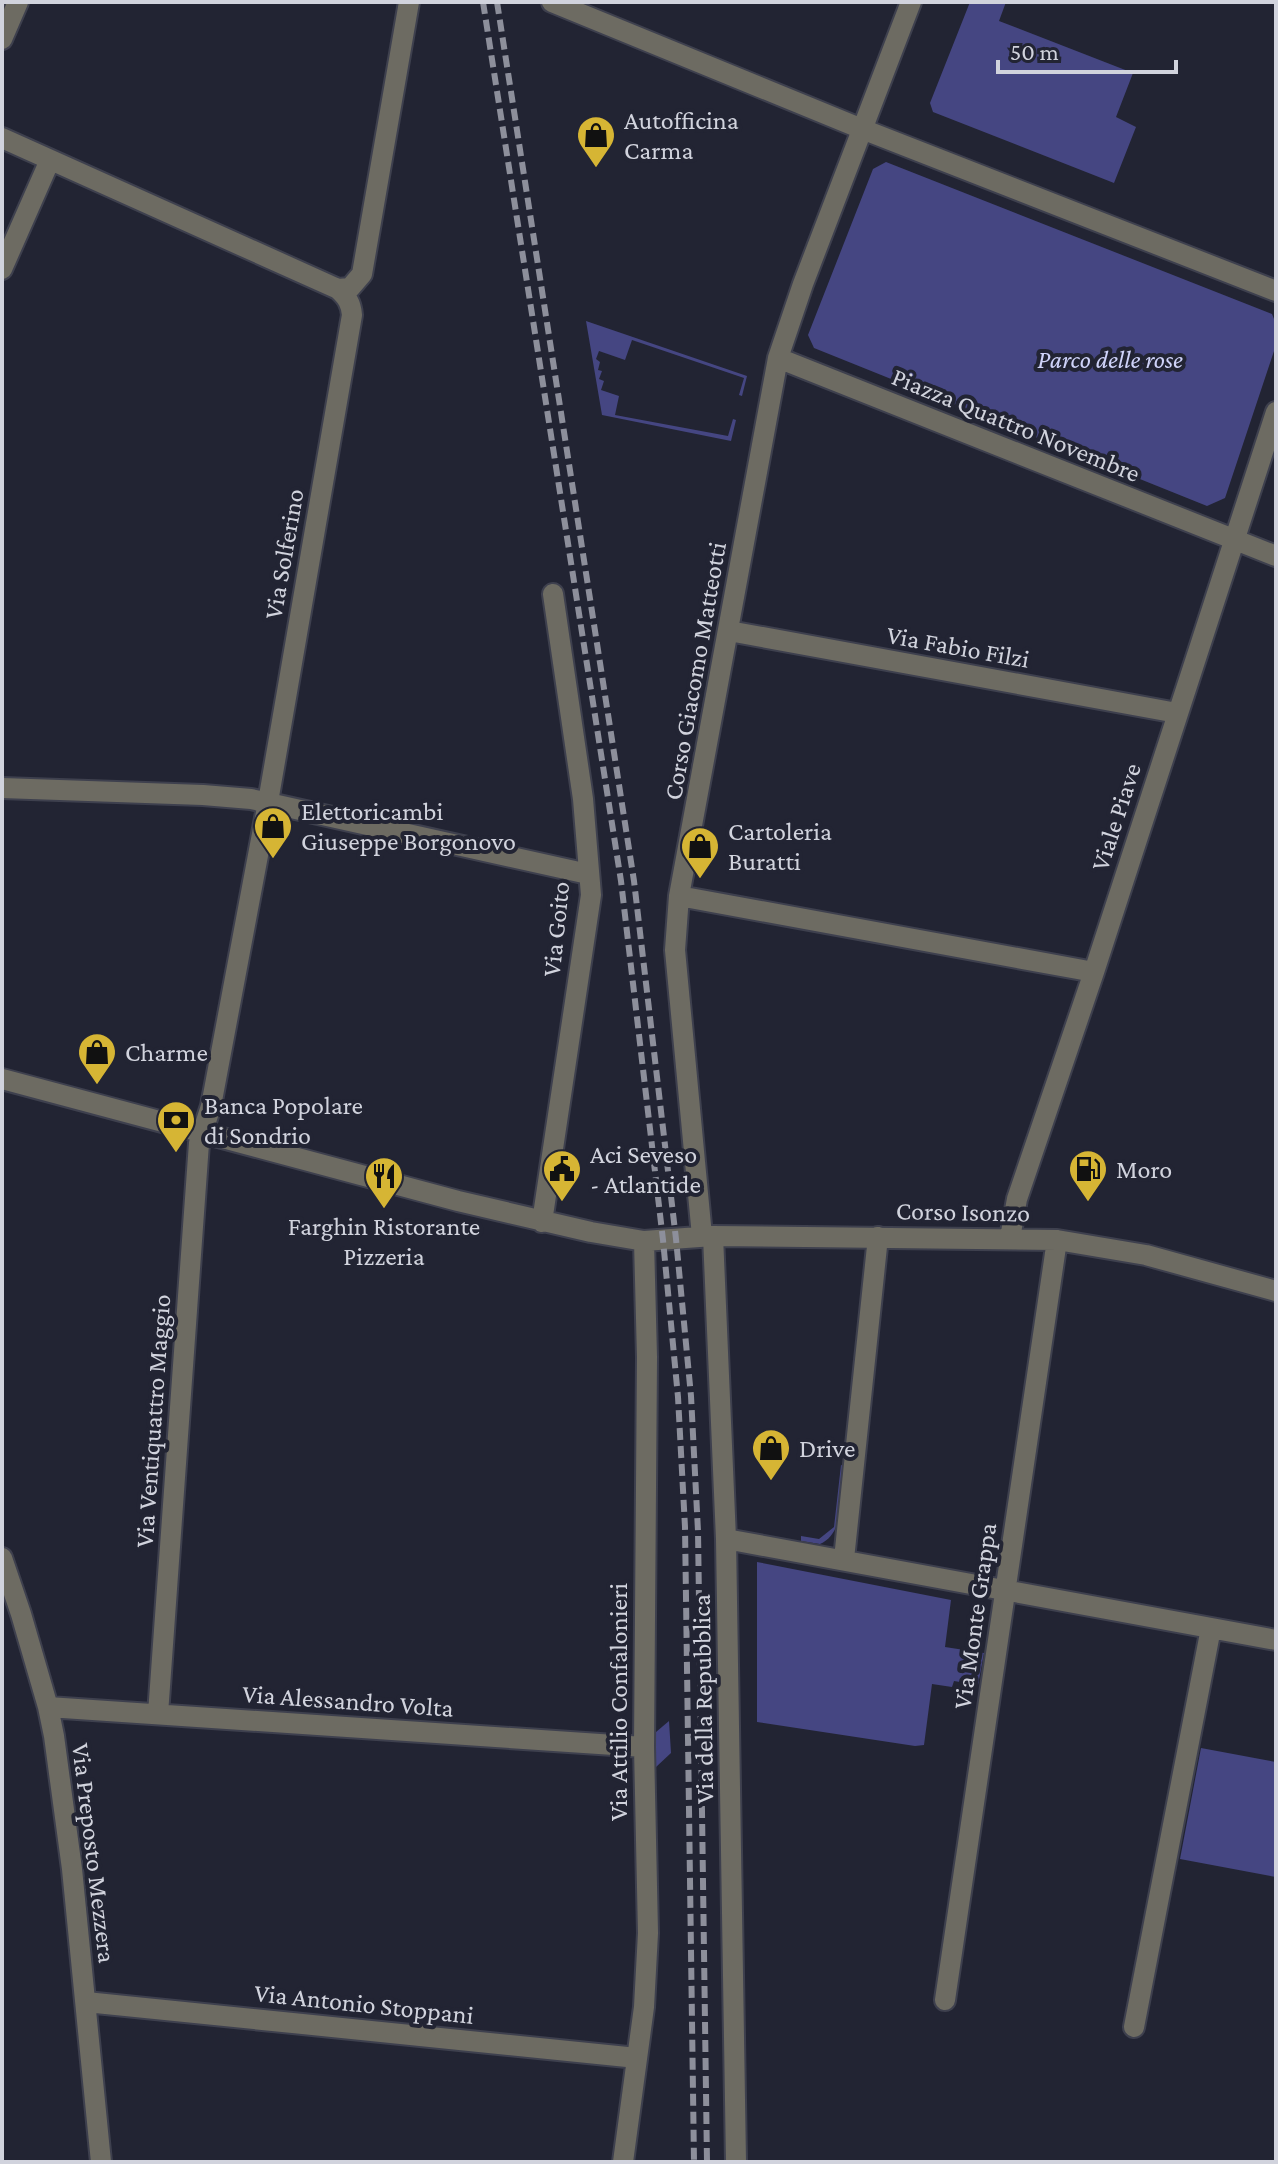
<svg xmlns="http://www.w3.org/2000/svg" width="1278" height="2164" font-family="'Crimson Pro',serif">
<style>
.green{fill:#454682}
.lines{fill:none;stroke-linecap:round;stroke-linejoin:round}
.minor-casing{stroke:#3e404e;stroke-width:24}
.minor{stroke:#6d6b62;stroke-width:20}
.rail{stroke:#8d8f9b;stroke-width:6;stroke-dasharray:12 6;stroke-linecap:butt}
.labels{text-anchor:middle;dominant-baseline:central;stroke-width:8;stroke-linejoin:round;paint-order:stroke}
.poi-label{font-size:26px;fill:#d1d3dd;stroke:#222433;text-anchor:start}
.park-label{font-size:26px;font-style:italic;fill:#cfd3f9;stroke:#222433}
.street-label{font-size:26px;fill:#d1d3dd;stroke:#222433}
</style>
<rect width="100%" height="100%" fill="#222433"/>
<path class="green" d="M970 2H1006L999 21 1133 73 1116 117 1136 127 1114 183 933 112 930 103Z
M886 162 1272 314 1276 324V345L1225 498 1207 506 814 348 808 335 873 169Z
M586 321 747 376 742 396 739 395 744 378 632 340 625 360 599 351 596 359 600 362 598 370 602 371 599 379 604 381 601 390 619 396 615 415 728 436 733 419 736 420 731 441 602 415Z
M841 1465 844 1466C841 1490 846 1533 820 1544L801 1541V1536L819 1539 834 1527Z
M757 1562 951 1600 945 1647 984 1653 978 1685 954 1681 952 1687 932 1684 924 1745 915 1746 757 1722Z
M669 1721 671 1753 656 1767V1732Z
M1201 1748 1276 1762V1877L1180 1859Z"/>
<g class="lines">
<defs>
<path id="minor" d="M552 2 862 129 1276 291
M2 39 18 2
M2 138 338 289C347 297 351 303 352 315L268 802 211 1106 199 1143 158 1714
M2 269 50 160
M338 289 350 288 362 274 409 2
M778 358 1276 556
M729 631 1177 713
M2 788 203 795 251 799 588 874
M679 896 1094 972
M2 1079 458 1201 591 1232 644 1241 713 1236 1057 1240 1146 1255 1276 1291
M542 1222 591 895 583 799 553 594
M702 1236 675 950 679 896 778 358 803 284 911 2
M713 1236 726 1539 736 2162
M1010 1238 1017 1199 1094 972 1276 412
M726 1539 1276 1640
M2 1558 21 1614 48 1707 54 1736 72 1869 101 2162
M844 1559 878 1237
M48 1707 644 1747
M945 2000 1057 1240
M86 2002 637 2058
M1134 2027 1211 1628
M623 2162 644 2007 648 1933 644 1747 647 1357 644 1241"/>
</defs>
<use href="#minor" class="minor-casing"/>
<use href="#minor" class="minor"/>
<path class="rail" d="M483 2 621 881 663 1240 678 1397 685 1527 694 2162
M497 2 634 881 676 1239 691 1396 698 1531 707 2162"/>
</g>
<defs>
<symbol id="shop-pin" viewBox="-11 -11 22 30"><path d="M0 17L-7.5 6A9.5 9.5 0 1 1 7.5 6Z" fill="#d6b534" stroke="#222433"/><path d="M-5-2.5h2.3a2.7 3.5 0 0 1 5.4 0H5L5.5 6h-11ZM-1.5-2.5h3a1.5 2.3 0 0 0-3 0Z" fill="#111"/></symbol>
<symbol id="bank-pin" viewBox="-11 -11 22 30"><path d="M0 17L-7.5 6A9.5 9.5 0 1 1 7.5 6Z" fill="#d6b534" stroke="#222433"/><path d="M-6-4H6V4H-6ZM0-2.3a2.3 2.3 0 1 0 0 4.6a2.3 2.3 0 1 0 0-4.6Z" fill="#111"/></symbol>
<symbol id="civic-pin" viewBox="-11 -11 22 30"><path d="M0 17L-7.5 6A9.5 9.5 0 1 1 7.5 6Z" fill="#d6b534" stroke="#222433"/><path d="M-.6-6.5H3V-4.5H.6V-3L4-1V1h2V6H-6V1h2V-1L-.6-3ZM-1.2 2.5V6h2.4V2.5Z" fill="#111"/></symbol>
<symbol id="fuel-pin" viewBox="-11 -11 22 30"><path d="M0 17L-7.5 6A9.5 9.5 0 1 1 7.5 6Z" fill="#d6b534" stroke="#222433"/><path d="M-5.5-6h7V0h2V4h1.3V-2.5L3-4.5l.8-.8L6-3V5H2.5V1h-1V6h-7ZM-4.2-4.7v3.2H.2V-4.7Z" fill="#111"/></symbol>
<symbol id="restaurant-pin" viewBox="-11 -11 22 30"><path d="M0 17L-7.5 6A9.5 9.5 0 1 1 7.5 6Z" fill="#d6b534" stroke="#222433"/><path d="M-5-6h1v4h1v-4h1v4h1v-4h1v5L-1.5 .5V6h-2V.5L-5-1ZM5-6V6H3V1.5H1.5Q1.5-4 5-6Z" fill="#111"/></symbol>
</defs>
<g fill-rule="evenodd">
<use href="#shop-pin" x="574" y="113" width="44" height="60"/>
<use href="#shop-pin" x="251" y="804" width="44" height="60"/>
<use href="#shop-pin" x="678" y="824" width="44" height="60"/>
<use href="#shop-pin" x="75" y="1030" width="44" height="60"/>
<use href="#bank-pin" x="154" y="1098" width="44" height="60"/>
<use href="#civic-pin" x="540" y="1147" width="44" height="60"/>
<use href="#fuel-pin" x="1066" y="1147" width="44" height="60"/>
<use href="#restaurant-pin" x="362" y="1154" width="44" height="60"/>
<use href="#shop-pin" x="749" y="1426" width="44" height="60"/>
</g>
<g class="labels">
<g class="poi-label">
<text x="624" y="120">Autofficina<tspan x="624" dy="30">Carma</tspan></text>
<text x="301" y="811">Elettoricambi<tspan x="301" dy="30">Giuseppe Borgonovo</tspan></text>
<text x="728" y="831">Cartoleria<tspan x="728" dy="30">Buratti</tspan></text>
<text x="125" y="1052">Charme</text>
<text x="204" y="1105">Banca Popolare<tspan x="204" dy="30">di Sondrio</tspan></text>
<text x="590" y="1154">Aci Seveso<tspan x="590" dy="30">- Atlantide</tspan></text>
<text x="1116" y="1169">Moro</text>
<text x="384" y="1226" text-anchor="middle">Farghin Ristorante<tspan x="384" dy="30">Pizzeria</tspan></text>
<text x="799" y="1448">Drive</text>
</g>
<g class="park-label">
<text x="1110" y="359">Parco delle rose</text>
</g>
<g class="street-label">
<text transform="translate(1016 425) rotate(22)">Piazza Quattro Novembre</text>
<text transform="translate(284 554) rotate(-80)">Via Solferino</text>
<text transform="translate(958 647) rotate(10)">Via Fabio Filzi</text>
<text transform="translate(695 671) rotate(-80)">Corso Giacomo Matteotti</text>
<text transform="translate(1116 817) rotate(-72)">Viale Piave</text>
<text transform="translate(556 929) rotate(-84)">Via Goito</text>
<text transform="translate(963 1212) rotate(1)">Corso Isonzo</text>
<text transform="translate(153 1421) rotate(-86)">Via Ventiquattro Maggio</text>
<text transform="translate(975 1616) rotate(-82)">Via Monte Grappa</text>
<text transform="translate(703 1699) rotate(-91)">Via della Repubblica</text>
<text transform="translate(348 1701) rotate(4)">Via Alessandro Volta</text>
<text transform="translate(618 1702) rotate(-90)">Via Attilio Confalonieri</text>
<text transform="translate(94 1853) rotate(83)">Via Preposto Mezzera</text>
<text transform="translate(364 2004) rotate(6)">Via Antonio Stoppani</text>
</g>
</g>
<rect width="1278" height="2164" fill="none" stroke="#d1d3dd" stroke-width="8"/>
<path d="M998 60v12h178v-12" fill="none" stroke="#d1d3dd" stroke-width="4"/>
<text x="1010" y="60" font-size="24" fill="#d1d3dd" stroke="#222433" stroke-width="6" paint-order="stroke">50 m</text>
</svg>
